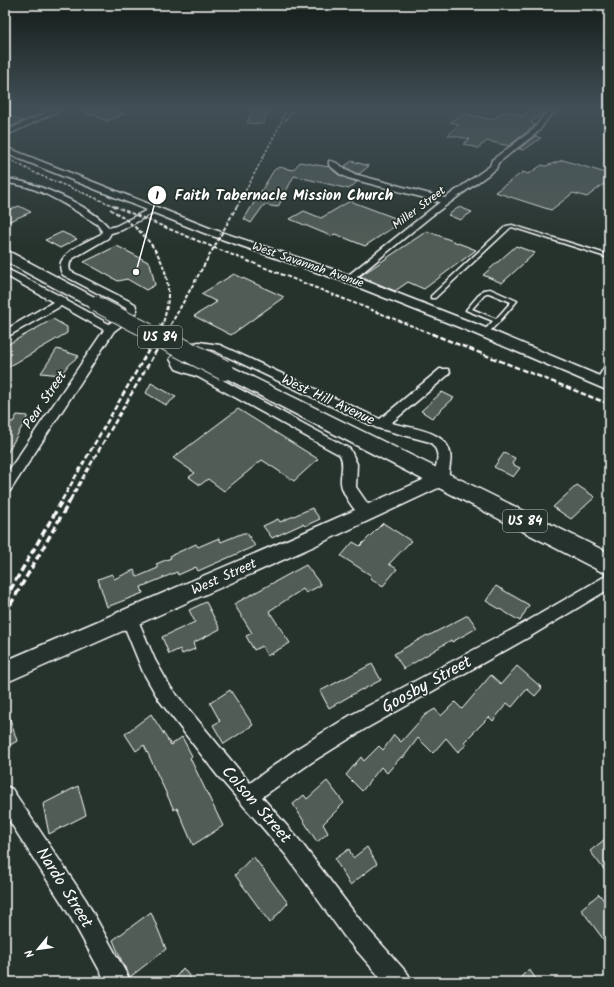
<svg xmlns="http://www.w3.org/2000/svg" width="614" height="987" font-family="Kalam,sans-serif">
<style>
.building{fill:#515c57;stroke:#fff}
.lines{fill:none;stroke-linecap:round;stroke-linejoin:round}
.service-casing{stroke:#fff;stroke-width:3}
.minor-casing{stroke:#fff;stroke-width:3}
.tertiary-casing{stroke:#fff;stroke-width:3}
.trunk-casing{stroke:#fff;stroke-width:3}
.service{fill:#26332d;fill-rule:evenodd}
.minor{fill:#26332d;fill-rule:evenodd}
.tertiary{fill:#26332d;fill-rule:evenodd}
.trunk{fill:#26332d;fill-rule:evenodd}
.rail-far3{stroke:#fff;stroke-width:1.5;stroke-dasharray:3 1.5;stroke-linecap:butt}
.rail-far2{stroke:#fff;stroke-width:2;stroke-dasharray:4 2;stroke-linecap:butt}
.rail-far1{stroke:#fff;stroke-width:2.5;stroke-dasharray:5.5 2.5;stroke-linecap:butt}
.rail{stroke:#fff;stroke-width:3.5;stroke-dasharray:7 3.5;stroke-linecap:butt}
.trunk-bridge-far1-casing{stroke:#fff;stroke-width:17;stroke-linecap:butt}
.trunk-bridge-casing{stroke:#fff;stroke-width:22;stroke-linecap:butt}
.trunk-bridge-far1{stroke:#26332d;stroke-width:15}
.trunk-bridge{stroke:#26332d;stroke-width:20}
.labels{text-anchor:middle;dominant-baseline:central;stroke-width:3.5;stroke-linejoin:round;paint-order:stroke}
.far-street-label{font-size:12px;fill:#fff;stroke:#26332d}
.shield{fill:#26332d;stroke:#bec2c0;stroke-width:1}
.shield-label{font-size:13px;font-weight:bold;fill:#fff}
.street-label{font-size:14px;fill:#fff;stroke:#26332d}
.near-street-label{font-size:17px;fill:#fff;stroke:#26332d}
.leader{fill:none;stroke:#fff;stroke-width:1.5}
.callout-dot{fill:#fff;stroke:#26332d;stroke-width:1.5}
.mark-label{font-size:12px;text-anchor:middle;font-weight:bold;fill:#111}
.callout-label{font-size:15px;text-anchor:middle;font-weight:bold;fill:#fff;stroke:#26332d;stroke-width:3.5;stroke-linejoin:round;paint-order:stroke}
</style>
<rect width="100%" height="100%" fill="#26332d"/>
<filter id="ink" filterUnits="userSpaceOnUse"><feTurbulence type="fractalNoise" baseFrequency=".025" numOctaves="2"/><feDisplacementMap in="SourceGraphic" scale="8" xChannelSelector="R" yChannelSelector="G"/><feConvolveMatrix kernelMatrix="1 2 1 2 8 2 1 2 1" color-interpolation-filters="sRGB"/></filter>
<g filter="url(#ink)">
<path class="building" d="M75 108H106L124 114 107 121Z
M253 108H268L263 124 247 123Z
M531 110 544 113 531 122 535 125 509 146 487 141 478 148 463 144 470 139 448 135 459 124 450 122 464 113 492 120 505 111 522 116Z
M11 116 23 121 5 129V118Z
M535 136 541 138 524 150 519 149Z
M563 160 609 174V180L587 197 573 193 551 210 495 192 523 172 528 174 542 165 546 166Z
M352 161 369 166 359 174 355 173 345 166Z
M300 162 329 167 339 175 357 182 349 189 294 176 278 207 264 205 251 223 244 219 274 170 279 167 293 170Z
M350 201 403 221 365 246 335 234 331 236 290 219 304 211 321 218Z
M19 206 31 212 5 223V211Z
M459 207 472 212 460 220 448 215Z
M427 231 476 250 424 289 408 282 395 291 360 276Z
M62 232 77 239 60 248 45 240Z
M117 246 150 263 155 285 146 290 127 279 118 281 84 262Z
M516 246 535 253 502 283 483 275Z
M234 274 284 297 231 335 194 316 217 302 201 294Z
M53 319 67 327V333L5 369V346Z
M57 349 79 356 69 364 61 375 41 373Z
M151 383 176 397 166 405 146 393Z
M442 392 454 398 432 418 421 411Z
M238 409 318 459 294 481 262 460 224 491 208 479 200 485 189 477 195 473 173 458Z
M17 415 28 416 5 457V421L13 422Z
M504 453 515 458 512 464 520 468 513 477 494 467Z
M577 485 595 497 571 519 553 507Z
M312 508 320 519 305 526 303 524 272 538 263 526 278 519 280 522Z
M383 523 411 541 389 564 397 569 383 586 370 578 372 576 341 556 353 542 360 546Z
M243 533H247L255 546 198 571 196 567 178 575 177 572 141 587 143 593 107 607 98 579 112 574 114 579 134 570 137 577 158 568 156 564 171 558 170 556 196 544 198 547 219 538 221 542Z
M306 565 321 585 306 593 303 589 269 611 290 643 267 656 262 646 254 650 246 636 252 633 234 604Z
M496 586 529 605 520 621 486 601Z
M206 602 220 629 193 643 195 649 182 654 180 649 169 654 162 637 195 622 189 610Z
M468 615 477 628 452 642 451 640 404 669 394 654 427 635 428 636Z
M372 664 381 680 362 690V689L329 708 320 691Z
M517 666 542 688 535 696 527 689 512 707 507 703 493 721 489 717 464 742 466 745 458 752 446 738 433 753 418 738 403 758 401 757 387 773 381 767 362 791 346 775 361 757 364 761 379 746 383 750 394 735 401 742 425 715 435 709 441 716 455 702 462 709 491 675 501 684Z
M230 690 253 725 224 744 213 725 220 721 210 703Z
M5 710H7L17 741 5 748Z
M151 714 171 745 182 737 192 756 190 758 223 826 193 845 177 808 174 810 144 745 136 751 125 734Z
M327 781 344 803 323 824 328 833 317 842 293 804 304 795 307 799Z
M78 786 86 815 49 834 43 804Z
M609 836V876L590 851Z
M367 847 377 864 350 885 335 859 349 849 353 858Z
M253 856 288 903 270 923 235 875Z
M599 894 609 907V947L581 909Z
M151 912 166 949 130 977 122 962 113 940Z
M183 968 194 982H172Z
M529 969 538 982H516Z"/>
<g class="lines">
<defs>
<path id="service" d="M512 225 609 255V258L512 227 510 228 435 298H431V296L506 226Z
M490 289 517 301 499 322 487 334 485 335 482 333 493 321 466 310 483 290ZM486 293H489L511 302 496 319 472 309Z
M609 362C609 370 606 379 599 383L597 382 596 381 607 363Z"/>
<path id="minor" d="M554 108 559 109 548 118 539 131 498 163 496 169 430 217 352 281H346L344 279 346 277 440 202 348 178 340 174 329 165V161C337 160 346 171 354 174L445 198 490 166 492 160 526 135 534 129 543 116Z
M54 109 56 110V112L5 136V131Z
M5 179C33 180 92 206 109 228L116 226 151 208 154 207 158 210 122 230 111 233 108 238 72 259C69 263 69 267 70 271L135 304 137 310 133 317 114 331 10 491 5 492V476L104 330 61 306 5 338V330L53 302 5 275V268L66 299 67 301 109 324 127 310 126 308 63 275C50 255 87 242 101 234L102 231 97 224C69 207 39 185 5 183Z
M199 342 220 345 380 419 440 369H448L450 372 448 375 391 423C414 429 456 431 450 464 449 471 449 477 446 483L441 484 436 483C429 469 447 458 430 442L377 428 213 350C200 347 190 349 182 359L184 363 206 371 350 449 357 464 356 487 374 513 372 517C369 518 366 519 363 517 355 513 342 493 341 483 340 473 345 465 340 455L198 377 176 369 170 359C178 348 186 344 199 342Z
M609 574V589L531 636 365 729 312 762 262 797 300 841 360 920 408 974 412 982H384L344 936 286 855 217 775 159 700 143 672 121 618 123 613 129 611 135 613 155 660 171 688 250 783 298 748 351 715 519 626Z
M5 786 12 789 86 900 131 982H106L70 916 5 814Z"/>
<path id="tertiary" d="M5 147 212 229 353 276 476 324 609 380V391L466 330 345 282 204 233 5 153Z
M441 472 447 474 450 479 447 484 310 548 5 683V661L296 536Z"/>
<path id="trunk" d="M5 251 10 252 102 301 104 304 102 307 96 309 90 307 5 261Z
M224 364 230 366 609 553V574L600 571 218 374 215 370 218 366Z"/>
</defs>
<use href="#service" class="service-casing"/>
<use href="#minor" class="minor-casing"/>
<use href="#tertiary" class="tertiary-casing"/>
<use href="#trunk" class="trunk-casing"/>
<use href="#service" class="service"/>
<use href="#minor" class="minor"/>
<use href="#tertiary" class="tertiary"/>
<use href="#trunk" class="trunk"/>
<path class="rail-far3" d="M285 121 294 108
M5 157 37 174 117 207
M237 207 281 123 286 108"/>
<path class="rail-far2" d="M114 206 215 248 435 335
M110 209C145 230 174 262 167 306 165 317 163 325 158 335
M165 335 237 206"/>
<path class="rail-far1" d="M432 334 609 404
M62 500 158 334
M70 500 166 334"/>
<path class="rail" d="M5 599 63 499
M5 614 71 499"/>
<defs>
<path id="trunk-bridge-far1" d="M96 304 156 335"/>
<path id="trunk-bridge" d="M154 334 224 370"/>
</defs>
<use href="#trunk-bridge-far1" class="trunk-bridge-far1-casing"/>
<use href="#trunk-bridge" class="trunk-bridge-casing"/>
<use href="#trunk-bridge-far1" class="trunk-bridge-far1"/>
<use href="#trunk-bridge" class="trunk-bridge"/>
</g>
</g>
<linearGradient id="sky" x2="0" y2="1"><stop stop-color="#151c19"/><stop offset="0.44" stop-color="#415057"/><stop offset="1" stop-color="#415057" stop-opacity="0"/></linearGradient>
<rect width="614" height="246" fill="url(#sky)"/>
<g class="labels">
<g class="far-street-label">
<text transform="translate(419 208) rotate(-37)">Miller Street</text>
<text transform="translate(308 265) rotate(19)">West Savannah Avenue</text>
</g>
<g class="shield">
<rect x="138" y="326" width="44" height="22" rx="3"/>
<rect x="503" y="510" width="44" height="22" rx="3"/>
</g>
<g class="shield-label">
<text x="160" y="337">US 84</text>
<text x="525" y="521">US 84</text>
</g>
<g class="street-label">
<text transform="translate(45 400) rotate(-56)">Pear Street</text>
<text transform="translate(328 400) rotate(25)">West Hill Avenue</text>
<text transform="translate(224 577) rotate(-24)">West Street</text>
</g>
<g class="near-street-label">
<text transform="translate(427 685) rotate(-29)">Goosby Street</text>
<text transform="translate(256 805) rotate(49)">Colson Street</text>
<text transform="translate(64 888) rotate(58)">Nardo Street</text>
</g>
</g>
<path class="leader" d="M136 272L157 195"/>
<g class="callout-dot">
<circle cx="136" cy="272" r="4"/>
<circle cx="157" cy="195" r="10"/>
</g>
<g class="mark-label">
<text x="157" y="199">1</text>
</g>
<g class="callout-label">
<text x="284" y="200">Faith Tabernacle Mission Church</text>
</g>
<rect width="614" height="987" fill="none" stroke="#26332d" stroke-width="20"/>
<rect x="10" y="10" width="594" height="967" fill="none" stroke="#fff" stroke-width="1.5" filter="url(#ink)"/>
<g transform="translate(38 949) rotate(241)" stroke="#26332d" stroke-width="3" paint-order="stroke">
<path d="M0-3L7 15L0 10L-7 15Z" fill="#ffffff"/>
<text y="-6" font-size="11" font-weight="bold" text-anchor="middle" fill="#ffffff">N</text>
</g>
</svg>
